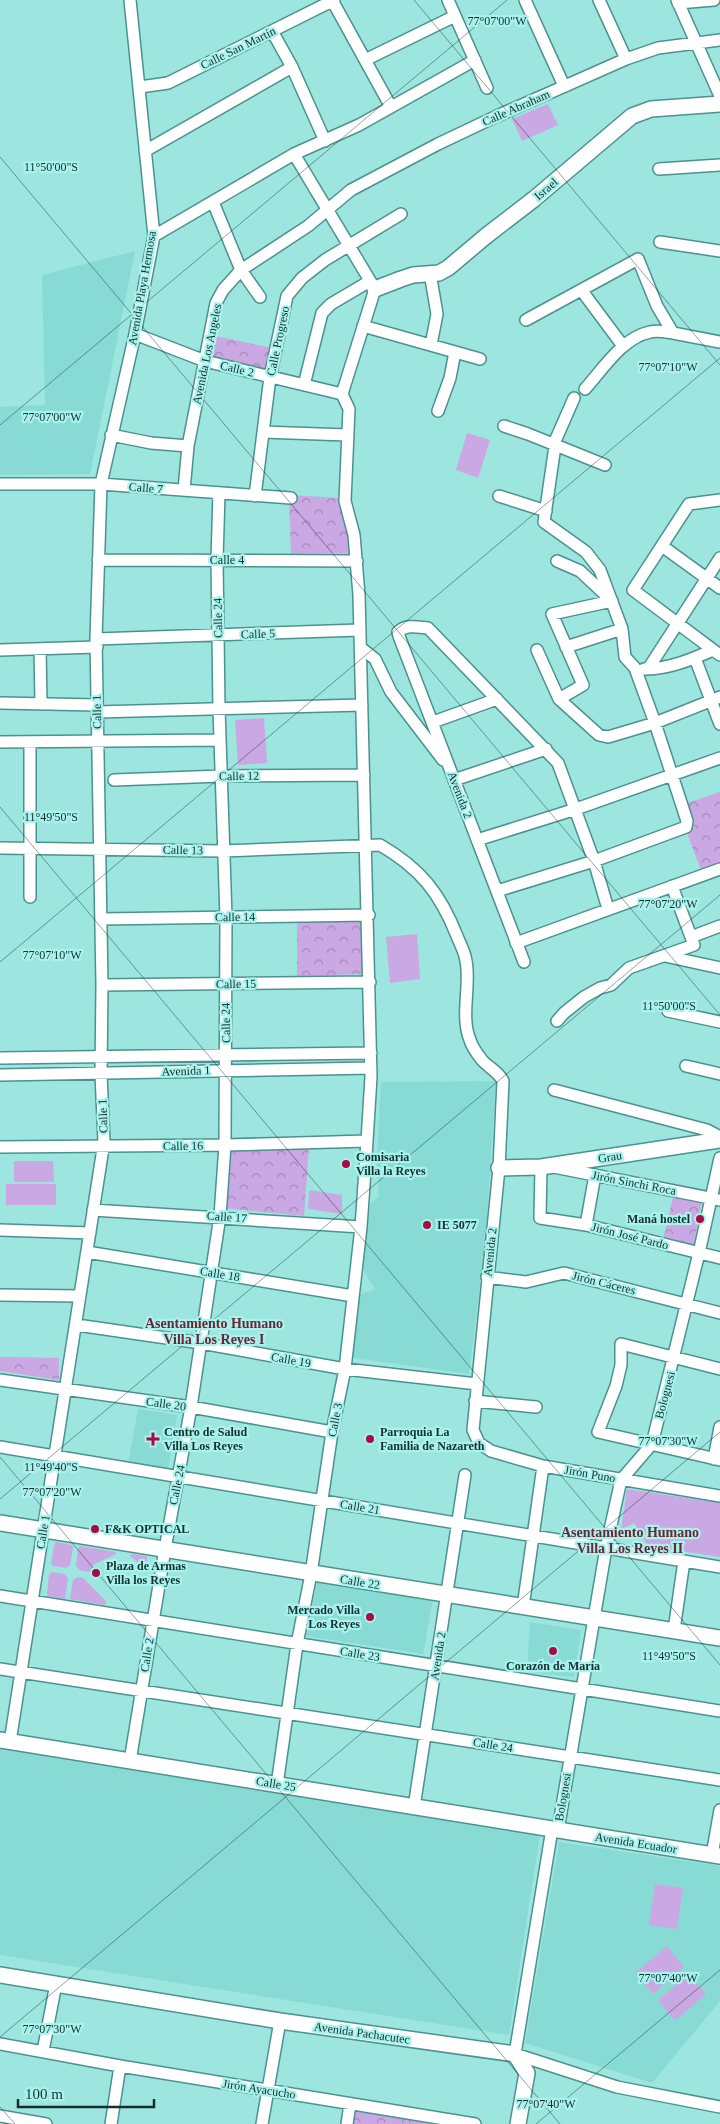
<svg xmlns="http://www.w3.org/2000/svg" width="720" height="2124" font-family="Georgia,serif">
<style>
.built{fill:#88dbd5}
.grass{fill:#caa8e3}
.park{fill:url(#park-crowns)}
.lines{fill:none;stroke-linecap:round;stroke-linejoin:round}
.street-casing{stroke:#4b928e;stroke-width:14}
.secondary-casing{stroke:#4b928e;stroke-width:18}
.street{stroke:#fff;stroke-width:11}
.secondary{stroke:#fff;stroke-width:15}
.ticks{fill:none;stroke:#12302e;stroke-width:1;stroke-opacity:0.45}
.poi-dot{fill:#a50c42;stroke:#aaf2ed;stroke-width:2}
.labels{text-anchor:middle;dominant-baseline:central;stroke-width:4.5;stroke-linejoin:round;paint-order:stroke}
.street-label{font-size:12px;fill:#12302e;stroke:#aaf2ed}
.poi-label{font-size:12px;font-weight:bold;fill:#12302e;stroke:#aaf2ed;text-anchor:start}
.neighbourhood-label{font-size:14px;font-weight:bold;fill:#6b2635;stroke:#aaf2ed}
.ticks-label{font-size:12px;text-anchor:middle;fill:#12302e;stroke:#aaf2ed;stroke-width:4.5;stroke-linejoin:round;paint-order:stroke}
</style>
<defs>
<pattern id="park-crowns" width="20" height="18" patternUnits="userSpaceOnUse" patternTransform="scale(1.25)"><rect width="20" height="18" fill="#caa8e3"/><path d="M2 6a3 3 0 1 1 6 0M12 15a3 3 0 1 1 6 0" fill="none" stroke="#a389b8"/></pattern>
</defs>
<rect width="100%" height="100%" fill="#9de5df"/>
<path class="built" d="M135 251 90 474 0 475V407L45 405 42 275Z
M496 1081 485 1245 469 1374 353 1358 359 1295 375 1289 363 1270 370 1204 379 1196 378 1181 376 1176 381 1082Z
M138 1409 177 1415 168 1469 128 1463Z
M318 1579 433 1598 423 1654 306 1636Z
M530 1622 581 1630 574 1677 527 1672Z
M0 1747 540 1835 509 2035 0 1955Z
M559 1842 720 1866V2001L652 2083 525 2043Z"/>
<path class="grass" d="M548 104 558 125 522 141 512 119Z
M467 433 490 440 478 478 456 470Z
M264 718 267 763 238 765 235 720Z
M417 934 420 979 390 983 386 937Z
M14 1161H53L54 1182H14Z
M6 1184H56V1205H6Z
M309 1190 342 1195V1214L308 1209Z
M627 1489 720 1503V1557L648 1546 634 1523 621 1530Z
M56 1542 72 1545 73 1548 70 1565 66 1568 53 1566 51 1564 54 1545Z
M81 1546 116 1552V1554L94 1564 90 1572 79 1570 76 1565 78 1548Z
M131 1554 147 1556 146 1570 141 1571 139 1563 130 1556Z
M52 1572 65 1574 68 1579 65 1599 48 1596 47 1593 49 1575Z
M78 1577 83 1578 106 1601 105 1605 70 1599 73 1580Z
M655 1884 683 1888 677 1929 649 1925Z
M667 1946 684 1967 653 1994 635 1973Z
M689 1974 706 1994 675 2021 658 2000Z"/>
<path class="park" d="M211 335 272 348 266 372 212 359 208 354Z
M289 495 340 498 354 553 291 554Z
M720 792V866L702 873 687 833 693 829 694 820 687 803Z
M364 917 363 974 297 976V918Z
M229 1148H309L304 1216 223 1208Z
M674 1193 702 1200 693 1248 663 1240Z
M0 1357 59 1358V1380L0 1371Z
M355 2109 438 2124H353Z"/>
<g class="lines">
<defs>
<path id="street" d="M332 0 391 107
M448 0 487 88
M525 0 564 86
M599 0 626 59
M677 0 720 96
M678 3 714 0
M272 31 292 67 325 141
M365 60 455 16
M140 87 168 83 334 0
M145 151 292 67
M659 169 720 165
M213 202 241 270 260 297
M154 236 294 154 359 125 475 60
M660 242 720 251
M430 273 437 314 431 345
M582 291 623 346
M526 320 638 259 657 306 673 333 720 342
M363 326 480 359
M135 334 205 361 342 394
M304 385 322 313 331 304 370 281
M585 389C603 369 622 338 650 332 657 330 666 332 673 333
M438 411 450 378 455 352
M504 426 528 434 605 465
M263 432 347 435
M111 435 151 443 188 446
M0 484H101L291 498
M184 490 188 446 216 303 223 290 241 270 308 226 351 190 438 144 497 116 626 59 658 48 720 40
M255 496 270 377 287 296 302 278 325 260 401 214
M499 496 546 511
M720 500 689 504 633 590 720 655
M662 546 720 588
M98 560 357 561
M557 561 580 571 611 600
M96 639 360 630
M566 647 622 629
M361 648 375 659 391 692 443 760
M40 649 41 704
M0 650 97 647
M537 650 559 699 599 735 608 737 655 723 720 697
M695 658 720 724
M644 669C669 669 690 660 713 650
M648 669 720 558
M559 699 583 685 552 614 612 601
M0 703 97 705
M97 712 362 705
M433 722 497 699
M0 742 220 740
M30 742V897
M114 780 221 776 364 775
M454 780 546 749
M477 840 576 809 720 758
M0 848 223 851 380 845C420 868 440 893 457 936 460 944 465 952 466 961 471 986 460 1016 470 1040 472 1047 478 1055 482 1060 489 1068 498 1071 503 1081L499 1168 473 1430 479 1443 491 1451 543 1466 720 1496
M497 891 594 861 686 827 687 821 655 723 635 668 625 657 622 629 600 570 586 552 544 522 556 439 574 398
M101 919 369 915
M691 937 720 926
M516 943 720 869
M665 956 720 968
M524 962 399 636 398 632C406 624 417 627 428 628L558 763 594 861 608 909
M102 985 370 982
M668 1011 720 1022
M557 1021 564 1013 584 997 600 988 611 985 629 968 694 945 672 886
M0 1058 371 1053
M686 1066 720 1074
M0 1075 371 1068
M554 1090 707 1130 720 1137
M0 1147 225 1145 367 1141
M541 1167 540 1218 586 1225 720 1258
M554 1167 720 1200
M93 1210 361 1227
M586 1225 595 1175
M0 1230 90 1233
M87 1252 353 1296
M487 1277 526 1282 564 1273 720 1313
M0 1295 80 1296
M77 1325 201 1343 345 1369 477 1384
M720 1369 621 1344V1365L616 1386 598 1432 720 1460
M0 1380 191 1407 332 1432
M475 1401 536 1407
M0 1447 720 1567
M714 1459 720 1427
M0 1596 720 1711
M523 1607 543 1466
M674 1630 684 1561
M0 1669 720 1780
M10 1742 104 1142 101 1074 102 985 96 639 101 484 135 334 154 236 130 0
M130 1761 165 1549 191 1407 220 1216 225 1145 226 917 219 709 217 560 219 493
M277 1785 297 1644 311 1574 332 1432 345 1369 361 1227 367 1141 371 1077 359 595 354 535 345 501 349 409 342 394 375 289 294 154
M414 1807 465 1475
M552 1829 515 2054 617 2087 720 2107
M558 1830 606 1548 621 1480 652 1444 699 1253 720 1158
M712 1855 720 1810
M0 2044 120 2066 475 2124
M43 2051 56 1984
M0 2116 46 2124
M111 2124 120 2066
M262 2124 280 2021
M347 2124 350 2104"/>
<path id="secondary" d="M375 289 401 279 413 275 439 273 448 268 486 236 534 199 632 116 651 109 720 104
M499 1168 541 1167 720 1140
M0 1523 720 1638
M0 1740 720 1856
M0 1975 280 2021 515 2054 527 2073 518 2124"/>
</defs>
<use href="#street" class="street-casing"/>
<use href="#secondary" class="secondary-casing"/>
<use href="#street" class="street"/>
<use href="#secondary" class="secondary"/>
</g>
<path class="ticks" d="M414 0 720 365M0 157 720 1015M0 425 507 0M0 807 720 1665M0 962 720 358M0 1457 560 2124M0 1499 720 895M0 2037 720 1432M0 2107 15 2124M536 2124 720 1970"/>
<g class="poi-dot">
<circle cx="346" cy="1164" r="5"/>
<circle cx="700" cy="1219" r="5"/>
<circle cx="427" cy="1225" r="5"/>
<path d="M150.5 1431.5h5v5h5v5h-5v5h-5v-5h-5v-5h5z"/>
<circle cx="370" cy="1439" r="5"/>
<circle cx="95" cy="1529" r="5"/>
<circle cx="96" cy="1573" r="5"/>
<circle cx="370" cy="1617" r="5"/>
<circle cx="553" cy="1651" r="5"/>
</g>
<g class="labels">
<g class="street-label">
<text transform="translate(238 48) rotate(-26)">Calle San Martín</text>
<text transform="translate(516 108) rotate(-24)">Calle Abraham</text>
<text transform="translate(546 189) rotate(-41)">Israel</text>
<text transform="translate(142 288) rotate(-80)">Avenida Playa Hermosa</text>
<text transform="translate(278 341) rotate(-78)">Calle Progreso</text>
<text transform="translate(207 354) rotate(-78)">Avenida Los Angeles</text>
<text transform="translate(237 369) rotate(13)">Calle 2</text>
<text transform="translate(146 488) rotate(4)">Calle 7</text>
<text x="227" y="560">Calle 4</text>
<text transform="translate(218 618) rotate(-91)">Calle 24</text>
<text transform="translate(258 634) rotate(-2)">Calle 5</text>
<text transform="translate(97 712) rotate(-91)">Calle 1</text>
<text transform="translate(239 776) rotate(-1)">Calle 12</text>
<text transform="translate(460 795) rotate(69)">Avenida 2</text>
<text transform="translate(183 850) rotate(1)">Calle 13</text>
<text transform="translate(235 917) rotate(-1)">Calle 14</text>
<text transform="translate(236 984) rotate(-1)">Calle 15</text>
<text transform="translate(226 1023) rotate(-91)">Calle 24</text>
<text transform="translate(186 1071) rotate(-2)">Avenida 1</text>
<text transform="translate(103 1116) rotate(-92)">Calle 1</text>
<text transform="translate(183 1146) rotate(-1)">Calle 16</text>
<text transform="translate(610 1157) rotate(-9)">Grau</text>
<text transform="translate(634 1183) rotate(11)">Jirón Sinchi Roca</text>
<text transform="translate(227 1217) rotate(4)">Calle 17</text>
<text transform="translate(630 1236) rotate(14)">Jirón José Pardo</text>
<text transform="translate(490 1252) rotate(-84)">Avenida 2</text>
<text transform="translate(220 1274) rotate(9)">Calle 18</text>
<text transform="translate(604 1283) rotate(14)">Jirón Cáceres</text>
<text transform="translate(291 1360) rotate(10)">Calle 19</text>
<text transform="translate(665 1395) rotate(-75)">Bolognesi</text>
<text transform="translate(166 1404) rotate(8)">Calle 20</text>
<text transform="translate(335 1420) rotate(-79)">Calle 3</text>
<text transform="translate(590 1474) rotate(10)">Jirón Puno</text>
<text transform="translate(177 1485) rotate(-79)">Calle 24</text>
<text transform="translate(360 1507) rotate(9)">Calle 21</text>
<text transform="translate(43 1532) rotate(-81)">Calle 1</text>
<text transform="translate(360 1582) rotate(9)">Calle 22</text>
<text transform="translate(360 1654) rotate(9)">Calle 23</text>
<text transform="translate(147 1655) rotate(-81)">Calle 2</text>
<text transform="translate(438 1656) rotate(-81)">Avenida 2</text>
<text transform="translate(493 1745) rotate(9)">Calle 24</text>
<text transform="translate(276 1784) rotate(9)">Calle 25</text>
<text transform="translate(563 1797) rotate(-80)">Bolognesi</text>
<text transform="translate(636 1843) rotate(9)">Avenida Ecuador</text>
<text transform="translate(362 2033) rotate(8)">Avenida Pachacutec</text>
<text transform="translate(259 2089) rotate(9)">Jirón Ayacucho</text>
</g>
<g class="poi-label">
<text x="356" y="1157">Comisaria<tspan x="356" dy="14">Villa la Reyes</tspan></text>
<text x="690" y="1219" text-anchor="end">Maná hostel</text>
<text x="437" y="1225">IE 5077</text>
<text x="164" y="1432">Centro de Salud<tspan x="164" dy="14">Villa Los Reyes</tspan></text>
<text x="380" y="1432">Parroquia La<tspan x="380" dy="14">Familia de Nazareth</tspan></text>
<text x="105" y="1529">F&amp;K OPTICAL</text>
<text x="106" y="1566">Plaza de Armas<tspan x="106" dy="14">Villa los Reyes</tspan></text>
<text x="360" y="1610" text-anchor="end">Mercado Villa<tspan x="360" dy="14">Los Reyes</tspan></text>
<text x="553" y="1666" text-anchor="middle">Corazón de María</text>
</g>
<g class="neighbourhood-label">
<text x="214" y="1323">Asentamiento Humano<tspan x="214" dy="16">Villa Los Reyes I</tspan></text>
<text x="630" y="1532">Asentamiento Humano<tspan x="630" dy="16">Villa Los Reyes II</tspan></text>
</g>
</g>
<g class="ticks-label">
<text x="497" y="25">77°07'00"W</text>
<text x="51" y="171">11°50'00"S</text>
<text x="668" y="371">77°07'10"W</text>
<text x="52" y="421">77°07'00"W</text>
<text x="51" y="821">11°49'50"S</text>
<text x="668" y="908">77°07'20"W</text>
<text x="52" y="959">77°07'10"W</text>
<text x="669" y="1010">11°50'00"S</text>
<text x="668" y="1445">77°07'30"W</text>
<text x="51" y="1471">11°49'40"S</text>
<text x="52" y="1496">77°07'20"W</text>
<text x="669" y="1660">11°49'50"S</text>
<text x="668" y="1982">77°07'40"W</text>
<text x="52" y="2033">77°07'30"W</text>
<text x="546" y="2108">77°07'40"W</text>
</g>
<path d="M18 2099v8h136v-8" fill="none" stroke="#12302e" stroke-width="2.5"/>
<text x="25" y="2099" font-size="15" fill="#12302e" stroke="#aaf2ed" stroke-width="4" paint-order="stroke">100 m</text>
</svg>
